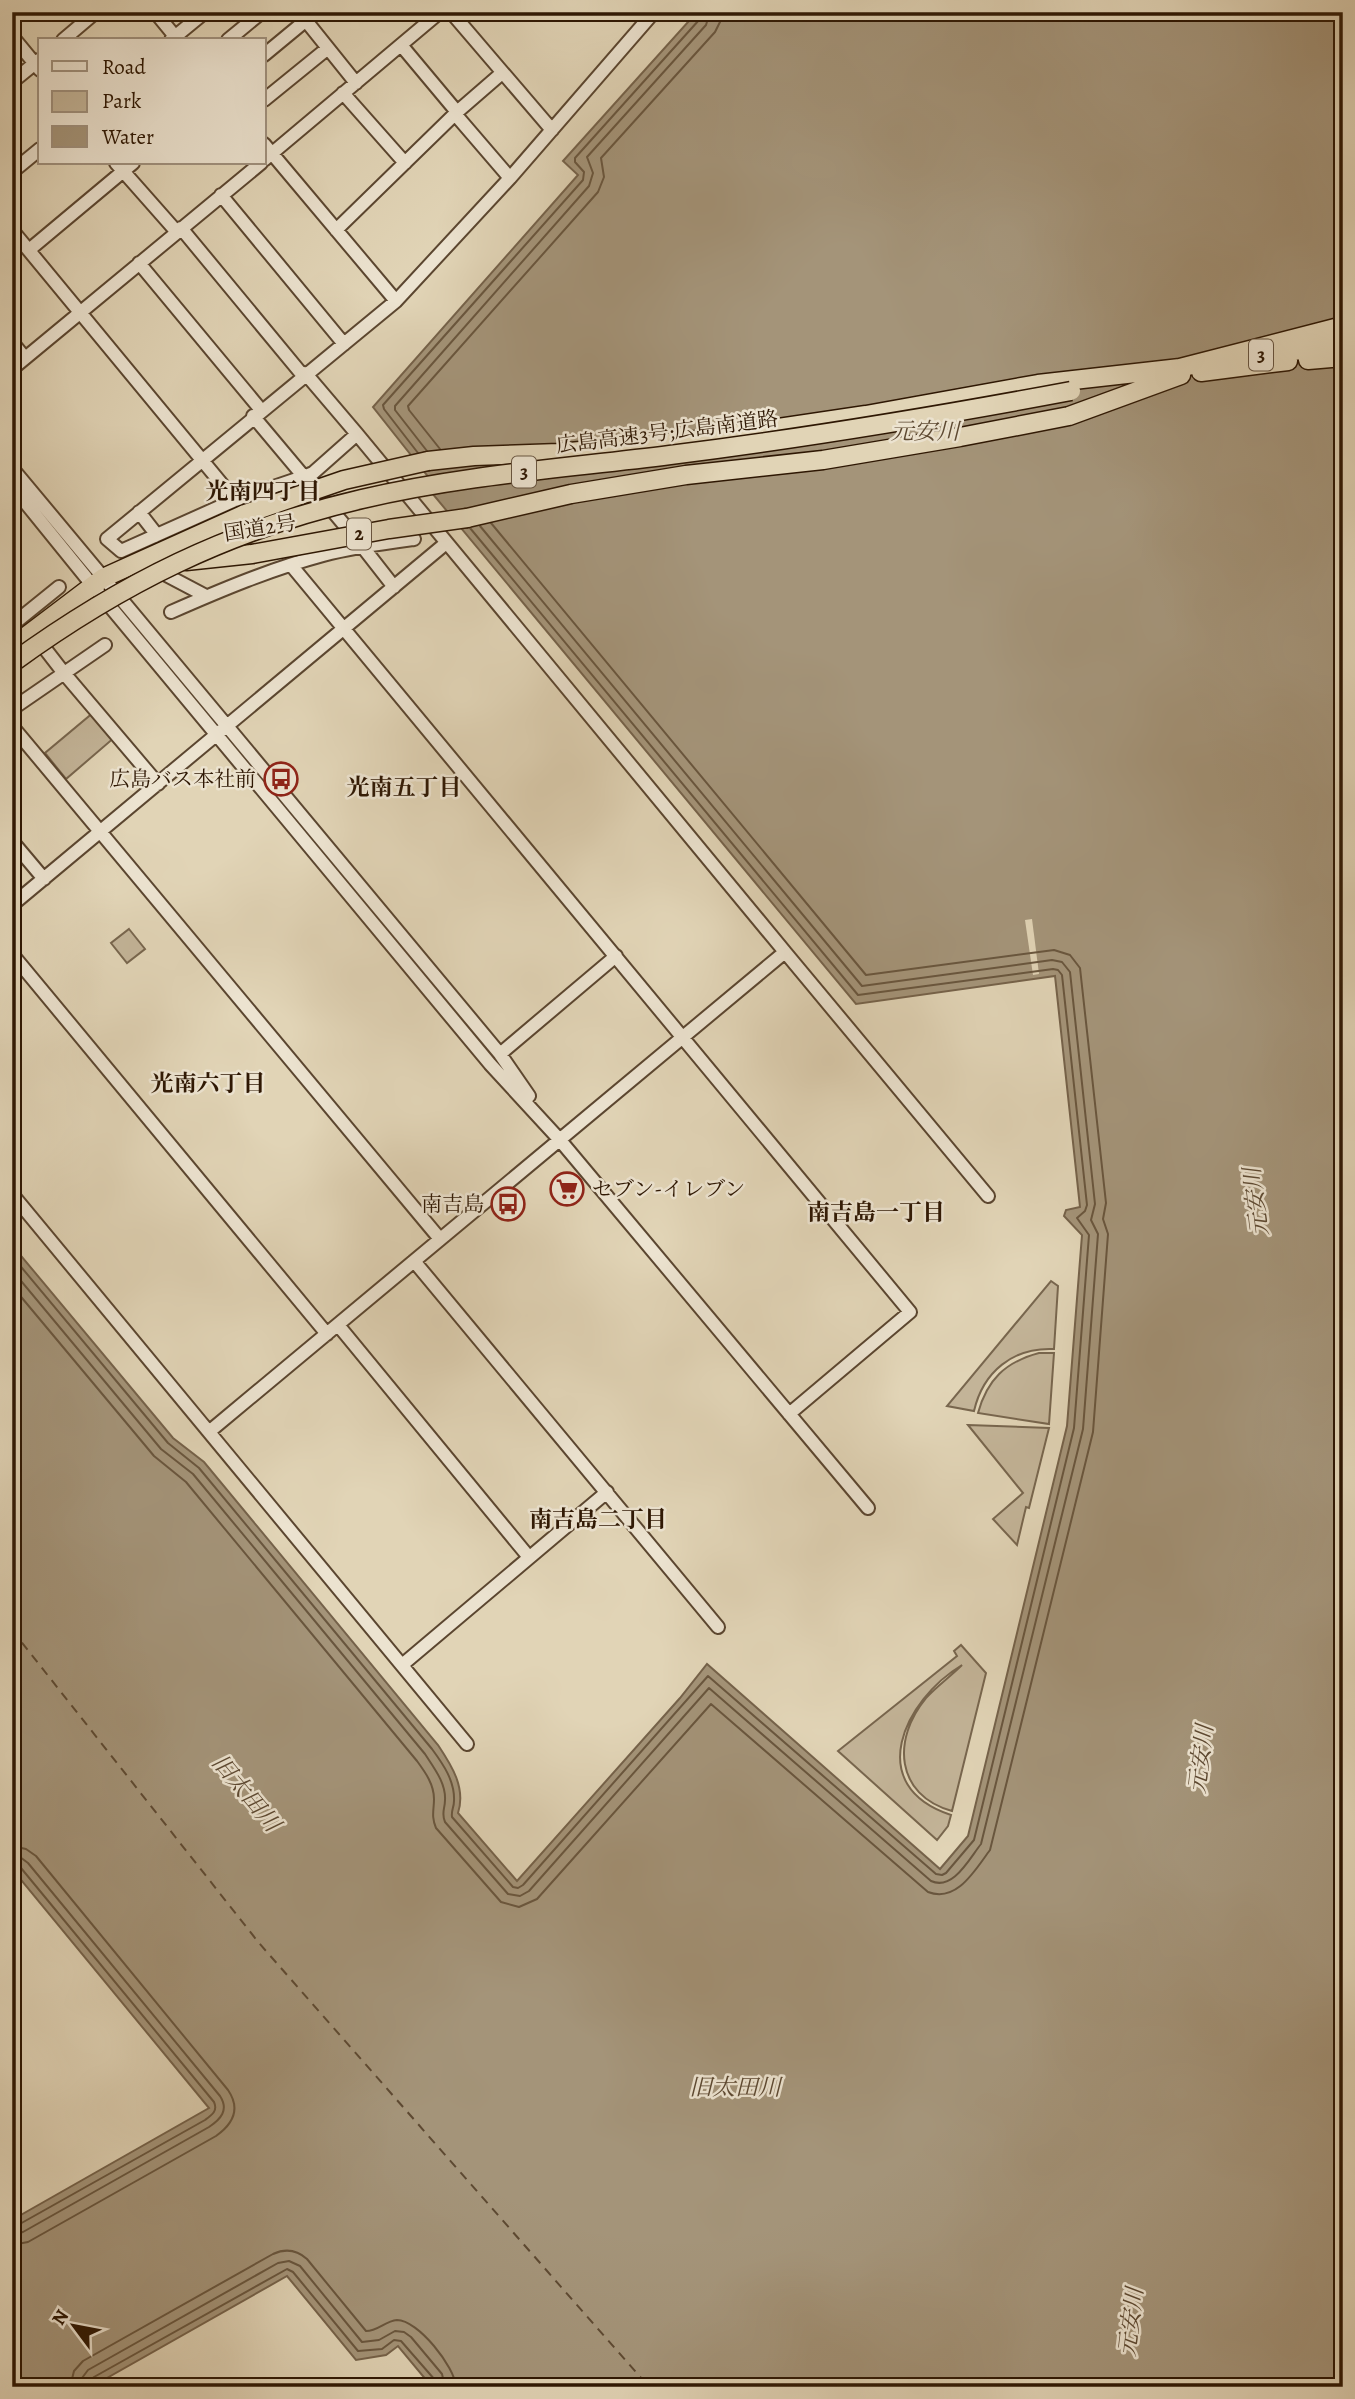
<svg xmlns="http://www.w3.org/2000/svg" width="1355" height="2399" font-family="Alegreya,'Noto Serif JP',serif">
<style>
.green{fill:#c3b498;stroke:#78664e;stroke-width:2}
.water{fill:#a49479;stroke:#75624a;stroke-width:2}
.pier{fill:#e1d4b6}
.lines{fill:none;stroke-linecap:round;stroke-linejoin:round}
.shore{stroke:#69563e;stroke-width:2}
.ferry{stroke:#5d4932;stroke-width:2;stroke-dasharray:9 7;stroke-linecap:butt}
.minor-casing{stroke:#5b4630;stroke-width:16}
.highway-casing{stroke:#2e1703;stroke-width:21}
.minor{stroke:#ece3d0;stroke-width:12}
.highway{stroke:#e1d4b6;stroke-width:18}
.highway-bridge-casing{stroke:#2e1703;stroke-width:21;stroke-linecap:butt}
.highway-bridge{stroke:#e1d4b6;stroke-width:18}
.labels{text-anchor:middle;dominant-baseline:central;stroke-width:5;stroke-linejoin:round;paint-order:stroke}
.shield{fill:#ece3d0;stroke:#675440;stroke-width:2}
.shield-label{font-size:19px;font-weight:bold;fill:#2e1703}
.street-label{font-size:21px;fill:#2e1703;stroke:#ece3d0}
.poi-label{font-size:21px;fill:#2e1703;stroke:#ece3d0;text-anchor:end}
.water-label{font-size:23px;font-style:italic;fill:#5d4932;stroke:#ece3d0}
.neighbourhood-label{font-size:23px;font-weight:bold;fill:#2e1703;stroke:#ece3d0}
</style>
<rect width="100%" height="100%" fill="#e1d4b6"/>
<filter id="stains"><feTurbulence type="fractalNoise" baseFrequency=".00286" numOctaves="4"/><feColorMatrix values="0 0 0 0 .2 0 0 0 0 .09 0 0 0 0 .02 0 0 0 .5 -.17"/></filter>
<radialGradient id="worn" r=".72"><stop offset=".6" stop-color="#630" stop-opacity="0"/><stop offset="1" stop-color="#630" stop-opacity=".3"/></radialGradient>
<path class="green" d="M94 712 115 737 66 779 45 753Z
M129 929 145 949 127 963 111 943Z
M1051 1281 1058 1286 1054 1349C1013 1347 983 1372 974 1411L947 1406Z
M1039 1353H1054L1049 1424 978 1413C987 1380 1005 1362 1039 1353Z
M968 1425 1049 1428 1029 1508 1026 1507 1017 1545 993 1519 1023 1493Z
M961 1645 986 1673 952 1811C895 1795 892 1739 926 1698 937 1686 951 1676 962 1665 904 1700 863 1786 951 1815L948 1826 937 1840 838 1751 957 1656 954 1651Z"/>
<path class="water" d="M697 12H1343V2387H432L398 2346 386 2355 356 2360 287 2276 91 2387H12V2220L209 2108 12 1869V1245L173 1438 204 1462 438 1745C452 1766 466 1788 458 1813L517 1881 680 1698 707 1664 940 1869 968 1836 1067 1426 1082 1235 1064 1216 1066 1210 1080 1207 1055 976 856 1004 432 493 437 488 373 407 578 175 563 161Z"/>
<path class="pier" d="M1032 919 1039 974 1033 975 1025 920Z"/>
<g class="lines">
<path class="shore" d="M440 449 409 410 408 406 598 192 604 177 601 158 715 32 720 22 721 12
M427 451 395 410V406L589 186 593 173 587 157 706 25 710 12
M418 453 384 409 383 405 583 180 584 172 575 162V158L699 20 701 12
M12 1256 168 1443 199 1468 432 1749C443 1764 455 1781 454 1801 454 1808 451 1810 452 1817L513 1887 518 1888 523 1885 708 1676 936 1874 942 1875 946 1873 974 1840 1074 1428 1089 1235 1077 1218 1085 1211 1087 1205 1062 975 1058 970 1053 969 858 995 470 528
M12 1270 161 1449 193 1474 425 1754C434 1768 446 1783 445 1800 445 1809 441 1813 445 1822L508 1894 520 1896 529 1891 709 1688 931 1881C953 1891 969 1859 981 1844L1083 1429 1098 1234 1091 1220 1095 1204 1070 972 1062 962 1052 960 862 986 480 526
M12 1286 154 1456 186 1482 417 1761C425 1772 434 1784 434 1799 434 1810 431 1816 436 1828L501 1902 519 1907 537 1899 711 1704 928 1892C957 1903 975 1870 990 1850L1093 1432 1108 1234 1103 1219 1106 1203 1080 968 1070 955 1054 950 866 975 491 523
M12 1846 26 1849 36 1856 228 2090C241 2109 233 2124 216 2136L28 2242 12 2245
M12 1857H20L28 1863 220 2096C229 2110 221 2119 209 2127L23 2232 12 2235
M12 1865 21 1868 214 2102C218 2111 212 2115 205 2120L18 2225 12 2226
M70 2387 74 2371 83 2361 273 2254C286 2248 297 2250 307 2259L366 2331C378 2331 385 2321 397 2320 418 2320 455 2367 456 2387
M80 2387 82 2378 88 2370 278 2263 289 2261 300 2266 362 2342 379 2340 395 2331 404 2332 411 2337 442 2374 445 2387
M89 2387 90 2381 94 2377 287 2269 293 2272 358 2351 382 2349 394 2340 401 2341 435 2380 437 2387"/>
<path class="ferry" d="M12 1630 259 1943 649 2387"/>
<defs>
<path id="minor" d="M155 12 178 40
M299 12 356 83
M451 12 552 130
M12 36 40 70
M63 40 96 12
M171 40 205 12
M228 40 262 12
M401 45 457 112
M264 55 316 12
M12 82 39 60
M343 93 405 163
M264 100 328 48
M455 114 510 178
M264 144 396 301
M264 160 440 12
M116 163 176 231
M12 172 40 149
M221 195 344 344
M181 228 300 372 306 374 357 434 785 952 210 1431
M12 230 235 500
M336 230 457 112 502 73
M29 250 133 163
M139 263 261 410
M12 342 25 358
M12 369 261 163
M253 416 362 546 394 587
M357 434 313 473 303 477 235 500 121 551 107 539 396 301 510 178 654 12
M12 468 500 1054 529 1096
M12 486 93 586 490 1064 559 1139 868 1508
M139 512 153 530 155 536
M291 565 910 1312 789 1414
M151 567 206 596
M171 612C221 590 271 569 323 555 353 547 384 543 414 539
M12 625 59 587
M40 634 46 650 63 672 158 784
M12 709 105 645
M12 726 440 1239
M12 841 44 879
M12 905 445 544
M785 952 988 1196
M12 954 327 1334
M500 1054 616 956
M12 1194 467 1744
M414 1261 718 1627
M338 1325 528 1556
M402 1665 607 1492"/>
<path id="highway" d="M1271 354 1343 344
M1308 360 1343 357
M1201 372 1288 361
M428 461 474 456 559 453 696 440 866 415 1038 384 1180 368 1343 326
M467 518 571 494 686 475 823 460 960 437 1069 416 1181 375
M186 561 252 554
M12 647 103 578 245 514"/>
</defs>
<use href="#minor" class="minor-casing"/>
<use href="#highway" class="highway-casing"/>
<use href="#minor" class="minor"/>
<use href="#highway" class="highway"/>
<defs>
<path id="highway-bridge" d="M245 514 344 480 428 461
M252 554 389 529 467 518
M12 663C122 583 229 530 362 499 463 475 568 468 670 455 805 438 938 416 1071 391"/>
</defs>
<use href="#highway-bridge" class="highway-bridge-casing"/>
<use href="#highway-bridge" class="highway-bridge"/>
</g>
<defs>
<symbol id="bus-ring" viewBox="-11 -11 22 22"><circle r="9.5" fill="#ece3d0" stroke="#8f2418" stroke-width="1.5"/><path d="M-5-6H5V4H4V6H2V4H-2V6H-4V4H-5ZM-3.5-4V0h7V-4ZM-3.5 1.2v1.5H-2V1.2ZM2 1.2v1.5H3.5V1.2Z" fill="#8f2418"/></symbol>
<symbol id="supermarket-ring" viewBox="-11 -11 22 22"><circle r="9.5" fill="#ece3d0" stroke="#8f2418" stroke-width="1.5"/><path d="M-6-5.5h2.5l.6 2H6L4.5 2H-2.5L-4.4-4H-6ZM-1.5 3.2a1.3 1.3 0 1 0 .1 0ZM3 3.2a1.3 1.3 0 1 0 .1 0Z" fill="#8f2418"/></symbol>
</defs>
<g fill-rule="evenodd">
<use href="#bus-ring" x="262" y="760" width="38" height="38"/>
<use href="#supermarket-ring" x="548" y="1170" width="38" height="38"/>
<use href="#bus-ring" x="489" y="1185" width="38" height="38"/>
</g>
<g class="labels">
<g class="shield">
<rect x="1249" y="339.5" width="24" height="31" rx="5"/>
<rect x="512" y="456.5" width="24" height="31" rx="5"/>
<rect x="347" y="518.5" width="24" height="31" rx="5"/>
</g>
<g class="shield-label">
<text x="1261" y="355">3</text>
<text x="524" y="472">3</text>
<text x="359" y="534">2</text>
</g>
<g class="street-label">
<text transform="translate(667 432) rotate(-7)">広島高速3号;広島南道路</text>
<text transform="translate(260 528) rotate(-9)">国道2号</text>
</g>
<g class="poi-label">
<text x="256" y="779">広島バス本社前</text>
<text x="592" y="1189" text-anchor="start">セブン-イレブン</text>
<text x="484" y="1204">南吉島</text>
</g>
<g class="water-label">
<text x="925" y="431">元安川</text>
<text transform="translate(1256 1202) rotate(-97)">元安川</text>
<text transform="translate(1201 1759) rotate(-83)">元安川</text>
<text transform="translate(246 1793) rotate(50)">旧太田川</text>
<text x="735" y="2087">旧太田川</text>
<text transform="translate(1131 2322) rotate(-83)">元安川</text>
</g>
<g class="neighbourhood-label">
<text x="263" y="491">光南四丁目</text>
<text x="404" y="787">光南五丁目</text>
<text x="208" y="1083">光南六丁目</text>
<text x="876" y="1212">南吉島一丁目</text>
<text x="598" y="1519">南吉島二丁目</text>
</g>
</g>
<rect width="1355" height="2399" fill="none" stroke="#e1d4b6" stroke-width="42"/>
<rect x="14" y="14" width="1327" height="2371" fill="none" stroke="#2e1703" stroke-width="3.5"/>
<rect x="21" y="21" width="1313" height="2357" fill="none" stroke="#2e1703" stroke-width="2"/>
<rect x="38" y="38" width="228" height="126" fill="#ece3d0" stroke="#a0917e" stroke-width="2"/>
<rect x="52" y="61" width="35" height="10" fill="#ece3d0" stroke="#a0917e" stroke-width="2"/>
<text x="102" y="74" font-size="21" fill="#2e1703">Road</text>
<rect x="52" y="91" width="35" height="21" fill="#c3b498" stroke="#a0917e" stroke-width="2"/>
<text x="102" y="108" font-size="21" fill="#2e1703">Park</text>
<rect x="52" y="126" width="35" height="21" fill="#a49479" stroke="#a0917e" stroke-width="2"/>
<text x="102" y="144" font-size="21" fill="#2e1703">Water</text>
<g transform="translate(74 2326) rotate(302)" stroke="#ece3d0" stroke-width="5" paint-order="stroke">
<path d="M0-5L12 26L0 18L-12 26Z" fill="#2e1703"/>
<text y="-10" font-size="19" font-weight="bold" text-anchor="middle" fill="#2e1703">N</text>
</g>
<rect width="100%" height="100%" filter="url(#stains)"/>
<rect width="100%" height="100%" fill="url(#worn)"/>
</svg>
